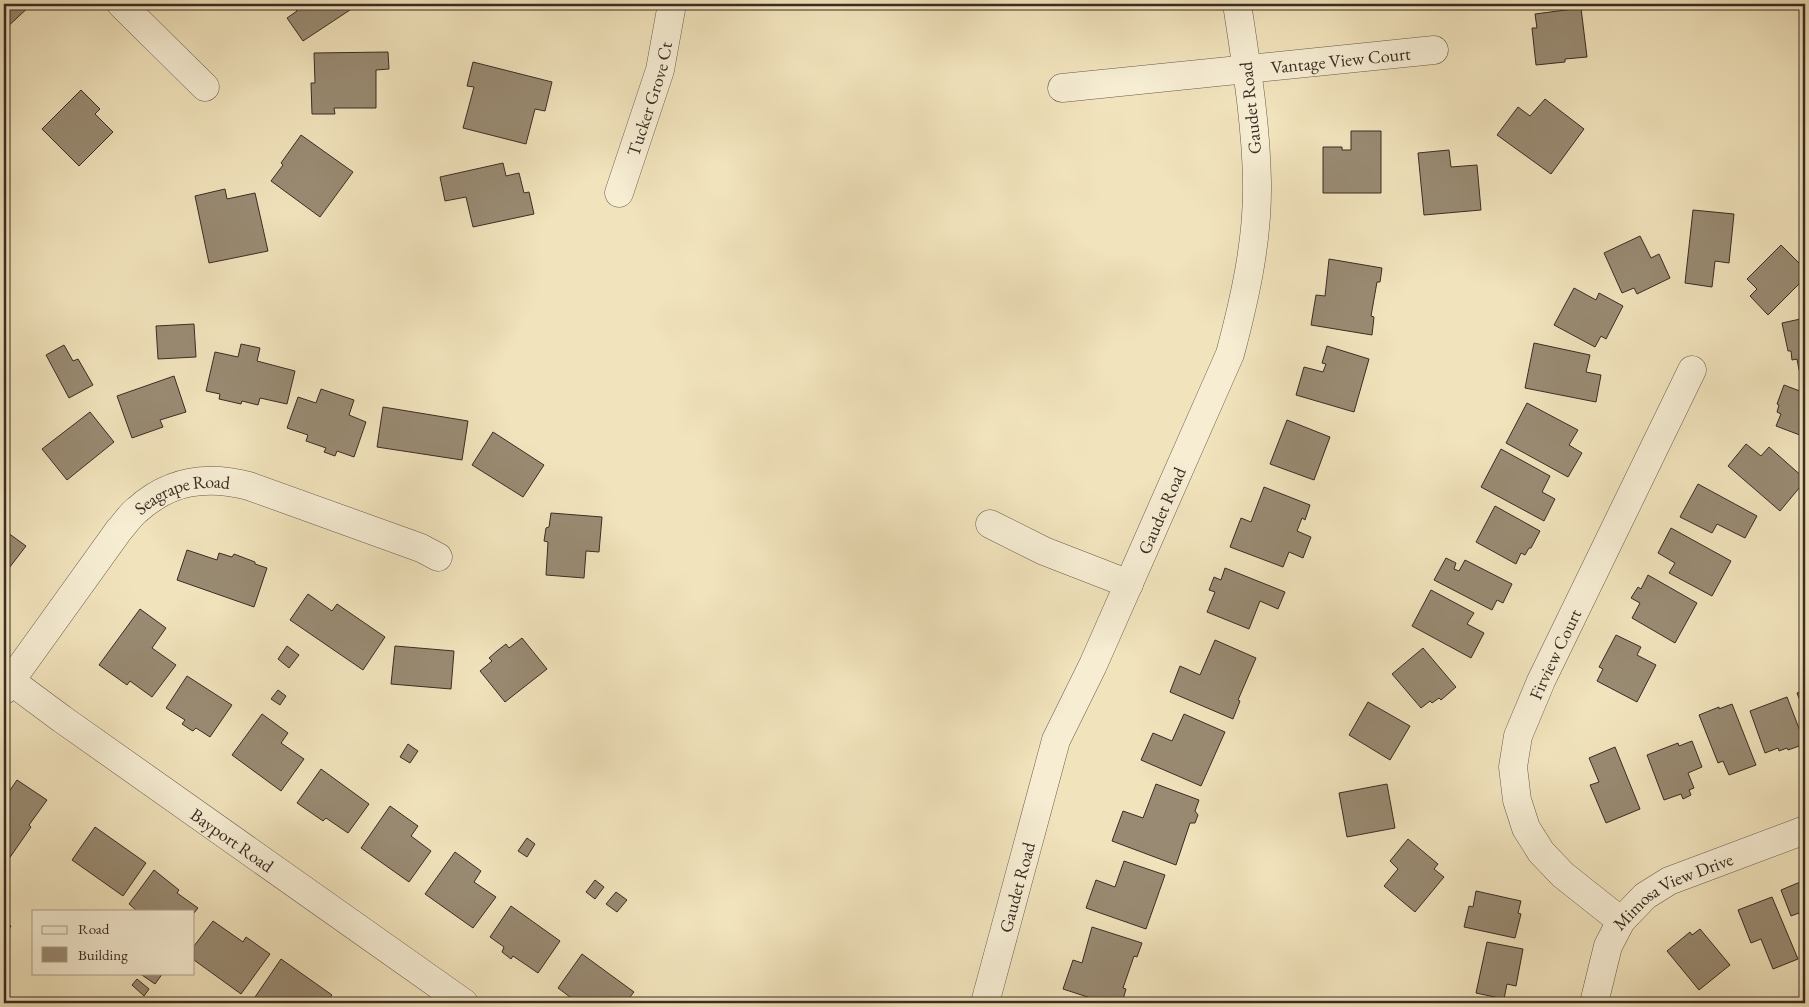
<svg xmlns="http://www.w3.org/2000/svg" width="1809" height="1007" font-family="'EB Garamond',serif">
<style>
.building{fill:#998b73;stroke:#3a2c24}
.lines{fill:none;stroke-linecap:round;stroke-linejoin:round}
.minor-casing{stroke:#685a4a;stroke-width:29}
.minor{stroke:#f6edd3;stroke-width:28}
.labels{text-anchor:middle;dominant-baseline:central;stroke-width:5;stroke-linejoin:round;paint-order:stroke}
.street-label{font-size:18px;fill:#3a2c24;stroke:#f6edd3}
</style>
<rect width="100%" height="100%" fill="#f1e3bc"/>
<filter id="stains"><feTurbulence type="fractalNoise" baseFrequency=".004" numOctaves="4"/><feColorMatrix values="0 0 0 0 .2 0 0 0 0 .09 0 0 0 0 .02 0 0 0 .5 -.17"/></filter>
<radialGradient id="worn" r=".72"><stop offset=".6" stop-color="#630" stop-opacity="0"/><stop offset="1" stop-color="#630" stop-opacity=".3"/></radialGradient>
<path class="building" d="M4 4H32L4 30Z
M292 4H359L303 41 287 18 297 11Z
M1581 8 1587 57 1565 59V62L1536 65 1532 28H1537L1535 14Z
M388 52 389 69 376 70V108H334L335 114H312L311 83H315L314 53Z
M473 62 552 82 545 111 535 109 526 144 463 128 474 87 467 86Z
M81 90 100 109 95 114 113 132 79 166 42 129Z
M1545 99 1584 129 1551 174 1497 135 1518 107 1530 116Z
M1351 131H1381V193H1323V147H1342V150H1351Z
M301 135 353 172 320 217 271 181 283 165 281 163Z
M1449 150 1451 167 1477 165 1481 210 1424 215 1418 153Z
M503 163 506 176 519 173 524 193 529 192 534 214 473 227 466 197 445 201 440 177Z
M225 189 227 199 255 193 268 251 209 263 195 196Z
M1693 210 1734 214 1729 263 1715 261 1712 287 1685 283Z
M1640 236 1651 258 1659 254 1670 278 1637 294 1634 288 1622 293 1604 253Z
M1781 245 1805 269V278L1768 315 1750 296 1757 289 1747 279Z
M1329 259 1382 268 1380 282H1377L1371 316 1374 317 1372 335 1311 325 1316 295 1325 296Z
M1574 288 1596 300 1599 293 1623 306 1606 339 1601 336 1595 347 1554 325Z
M1805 318V369L1799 370 1797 359 1792 360 1791 351H1788L1782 323Z
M194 324 196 357 158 359 156 326Z
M1534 343 1590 355 1586 372 1601 375 1596 402 1525 388Z
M241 344 260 348 257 361 295 371 287 404 260 398 258 405 242 401 241 404 219 399 220 394 206 391 215 352 238 357Z
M64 345 73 361 78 359 93 385 69 398 46 355Z
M1327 346 1369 359 1354 412 1296 395 1304 367 1323 372 1326 364 1322 363Z
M174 376 186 412 160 420 163 427 132 438 117 396Z
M1784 385 1805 393V437L1776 426 1781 414 1777 412 1779 405 1777 404Z
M321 389 354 400 349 415 366 422 354 457 337 451 335 456 324 452 326 448 306 441 308 435 287 428 298 397 316 403Z
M1527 403 1578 430 1569 445 1582 453 1568 477 1506 443Z
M383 407 468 421 462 460 377 447Z
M90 412 114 442 67 480 42 449Z
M1287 420 1330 437 1314 480 1270 464Z
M493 432 544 465 523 497 472 465Z
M1746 444 1761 456 1769 447 1805 479V481L1780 511 1728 466Z
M1501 449 1550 476 1542 492 1555 499 1544 521 1481 487Z
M1698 484 1757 516 1745 538 1717 524 1712 533 1680 517Z
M1264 487 1310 505 1305 520 1302 518 1297 531 1311 537 1303 558 1289 552 1283 567 1230 547 1241 518 1251 522Z
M1495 506 1540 531 1531 548H1529L1525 555 1521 553 1516 564 1476 542Z
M551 513 602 517 599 552 586 551 584 578 546 575 548 542 544 541 546 528 549 527Z
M1671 528 1731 561 1712 596 1669 573 1675 563 1658 553Z
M4 530 26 546 6 572 4 570Z
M187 550 217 560 219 553 232 557 234 554 255 562V564L267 568 254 607 177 580Z
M1446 558 1456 563 1454 569 1459 571 1465 560 1512 584 1503 603 1497 600 1492 610 1434 580Z
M1225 568 1285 592 1278 609 1260 601 1249 629 1207 612 1215 592 1209 590 1214 577 1221 580Z
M1648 575 1697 603 1675 643 1632 618 1640 603 1631 598 1638 587 1641 589Z
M1431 590 1474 613 1467 624 1484 633 1471 658 1412 626Z
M308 594 332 611 337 604 385 637 363 670 290 620Z
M140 609 166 628 152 648 176 665 152 697 130 681 127 685 99 665Z
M1616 635 1641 647 1637 655 1656 665 1637 702 1597 681 1603 669 1599 667Z
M522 638 547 669 505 702 480 671 492 661 489 658 497 651 506 644 509 648Z
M1215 640 1256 658 1238 700 1240 701 1233 719 1170 692 1180 666 1200 675Z
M287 646 299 655 289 668 278 659Z
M395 646 454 651 451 689 391 684Z
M1423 648 1456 687 1441 700 1439 698 1432 703 1430 701 1421 708 1392 674Z
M187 676 232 705 210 737 196 728 193 731 191 730 182 724 185 720 166 708Z
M278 690 286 696 280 705 271 699Z
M1805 690V714L1797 693Z
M1787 697 1805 744 1788 750 1787 748 1779 751 1778 748 1765 753 1750 711Z
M1368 702 1410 726 1390 760 1349 735Z
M1732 704 1756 765 1729 775 1723 761 1718 763 1699 715 1719 707V709Z
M262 714 288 733 281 743 304 759 281 791 232 755Z
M1184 714 1225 732 1201 786 1141 760 1153 733 1172 741Z
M1692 741 1702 767 1688 773 1694 788 1689 790 1691 795 1683 799 1681 794 1664 800 1647 755 1678 743 1679 746Z
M408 744 418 751 410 763 400 757Z
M1615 747 1640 809 1606 823 1590 785 1599 782 1589 758Z
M321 769 369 804 348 833 326 818 323 821 297 803Z
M17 780 47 800 29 825 31 827 4 866V799Z
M1156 784 1199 800 1195 811 1198 815 1195 823H1190L1176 865 1112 841 1123 811 1143 818Z
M1387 784 1395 828 1347 837 1339 793Z
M390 806 418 826 411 836 431 851 409 882 361 848Z
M95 827 146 863 123 896 72 860Z
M527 838 535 844 527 857 518 851Z
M1408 839 1438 864 1434 869 1444 877 1415 912 1384 886 1398 869 1390 861Z
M455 852 481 871 474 882 496 897 473 928 425 894Z
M1124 861 1165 875 1146 929 1086 908 1096 880 1115 887Z
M154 870 179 890 177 893 198 908 194 913V911H137L129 904Z
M595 880 604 887 595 899 586 892Z
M1805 880V928L1799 913 1791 916 1781 890Z
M1476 891 1521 901 1518 913 1521 914 1515 938 1464 927 1469 906 1473 907Z
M616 892 627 900 617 912 606 904Z
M1772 897 1798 959 1773 969 1761 939 1751 943 1738 910Z
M511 906 560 941 538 973 513 956 511 959 502 952 504 947 490 937Z
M4 921 11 926 4 936Z
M213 921 243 942 246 937 270 954 241 994 194 960V946Z
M1092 927 1142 943 1137 957 1134 956 1123 988 1126 989 1122 1003H1106L1063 989 1073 960 1082 963Z
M1700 929 1730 965 1699 990 1667 951 1690 932 1692 935Z
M1487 942 1523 949 1516 986 1507 984 1504 999 1476 993Z
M582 954 634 992 625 1003H578L558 988Z
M281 959 332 995 326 1003H251Z
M139 973H163L155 984Z
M137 979 149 989 144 996 132 985Z"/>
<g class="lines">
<defs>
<g id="minor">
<path d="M121 4 205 87"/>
<path id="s1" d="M1062 88 1434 50"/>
<path id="s2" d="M619 193 660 70 672 4"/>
<path d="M990 524 1044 551 1129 584"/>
<path id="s3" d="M4 676 62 719 464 1003"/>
<path id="s4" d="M4 690 119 530C125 524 130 515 137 510 170 480 207 475 249 486L421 548 438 557"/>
<path id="s5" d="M1621 921 1563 875 1541 852 1526 828 1517 800 1513 767 1518 736 1541 681 1692 370"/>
<path id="s6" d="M985 1003 1056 740 1093 665 1230 354C1245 298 1258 240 1257 182 1256 122 1246 63 1237 4"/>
<path id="s7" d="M1594 1003 1608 946 1621 921 1645 896 1669 881 1805 830"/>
</g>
</defs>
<use href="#minor" class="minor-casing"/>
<use href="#minor" class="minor"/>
</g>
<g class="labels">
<g class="street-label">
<text stroke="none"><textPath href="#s1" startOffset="280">Vantage View Court</textPath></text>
<text stroke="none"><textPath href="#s2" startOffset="99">Tucker Grove Ct</textPath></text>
<text transform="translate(1250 108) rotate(-96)">Gaudet Road</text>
<text stroke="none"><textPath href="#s4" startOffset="274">Seagrape Road</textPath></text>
<text stroke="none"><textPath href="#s6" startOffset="525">Gaudet Road</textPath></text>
<text stroke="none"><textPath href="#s5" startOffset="318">Firview Court</textPath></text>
<text stroke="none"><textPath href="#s3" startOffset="281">Bayport Road</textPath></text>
<text stroke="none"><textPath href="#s6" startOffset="120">Gaudet Road</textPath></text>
<text stroke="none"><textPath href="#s7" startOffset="148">Mimosa View Drive</textPath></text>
</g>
</g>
<rect width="1809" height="1007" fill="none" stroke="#f1e3bc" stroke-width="20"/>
<rect x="5" y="5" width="1799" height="997" fill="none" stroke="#3a2c24" stroke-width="2.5"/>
<rect x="10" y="10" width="1789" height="987" fill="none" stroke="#3a2c24"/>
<rect x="32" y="910" width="162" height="65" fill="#f6edd3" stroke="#aba08d"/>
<rect x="42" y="926" width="25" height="8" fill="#f6edd3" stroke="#aba08d"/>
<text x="78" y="934" font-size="15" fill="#3a2c24">Road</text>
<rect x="42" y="947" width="25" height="15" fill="#998b73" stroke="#aba08d"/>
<text x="78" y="960" font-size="15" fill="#3a2c24">Building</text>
<rect width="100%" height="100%" filter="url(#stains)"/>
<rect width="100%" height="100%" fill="url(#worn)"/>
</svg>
